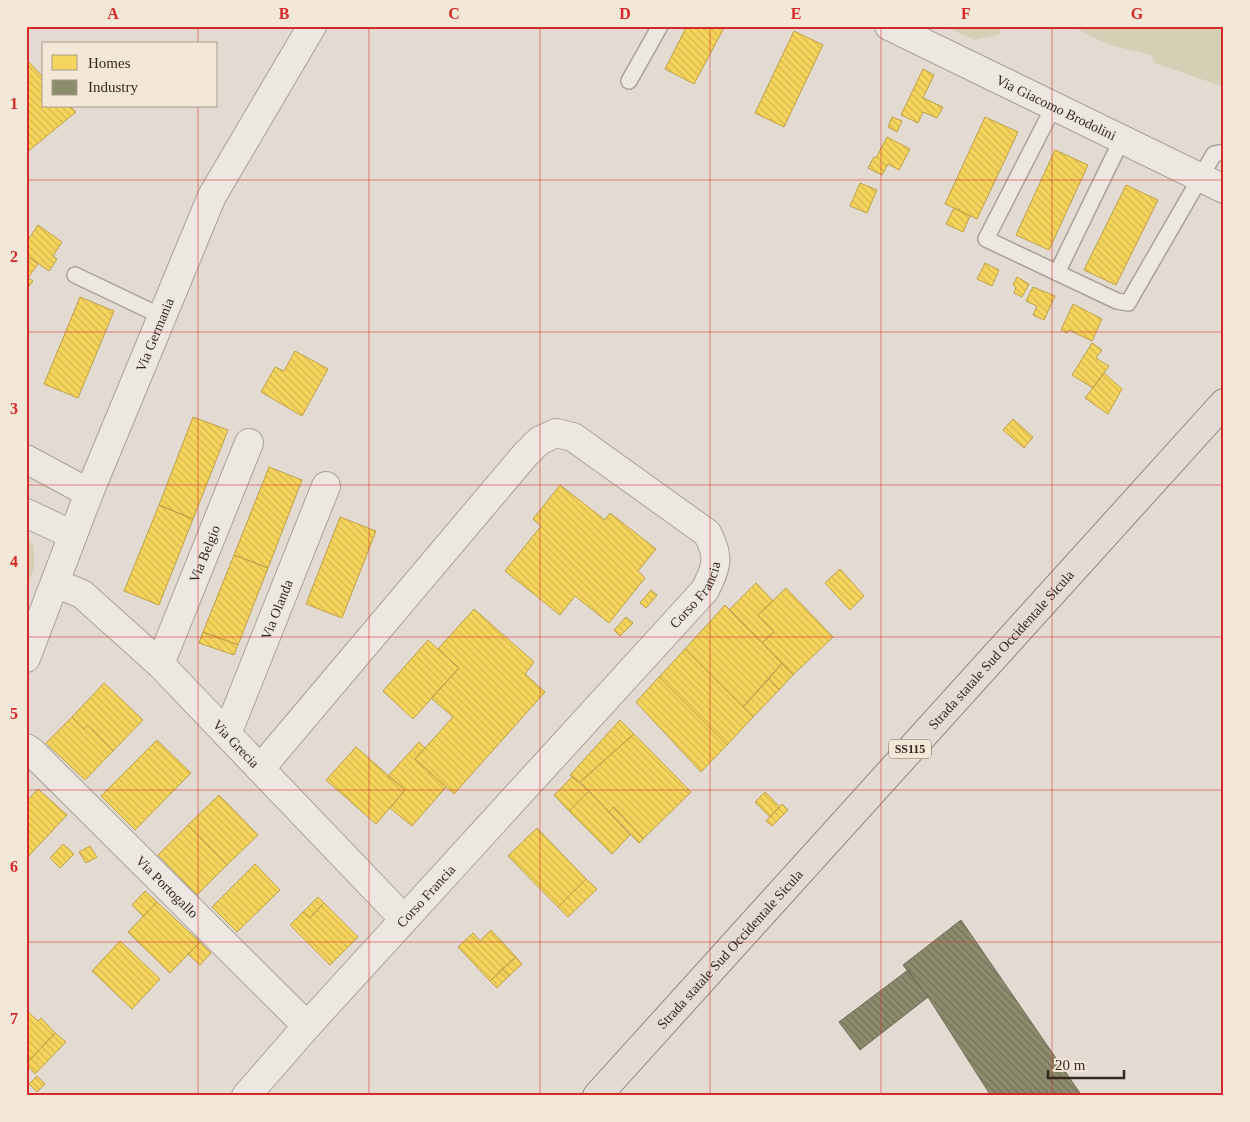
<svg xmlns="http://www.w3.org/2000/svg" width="1250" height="1122" font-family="Georgia,serif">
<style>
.grass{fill:#d4cfb5}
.homes{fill:url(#homes-back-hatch);stroke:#bda14b}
.industry{fill:url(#industry-back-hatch);stroke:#726e57}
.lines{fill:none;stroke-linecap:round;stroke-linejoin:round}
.lane-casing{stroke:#a9a19a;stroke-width:18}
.street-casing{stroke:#a9a19a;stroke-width:30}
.primary-casing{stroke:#8e8781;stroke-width:30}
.lane{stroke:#ece7e1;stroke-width:15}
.street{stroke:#ece7e1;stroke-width:28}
.primary{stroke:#e3dcd4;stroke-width:28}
.grid{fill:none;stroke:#d62828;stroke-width:1;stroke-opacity:0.55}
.labels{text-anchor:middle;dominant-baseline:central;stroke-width:5;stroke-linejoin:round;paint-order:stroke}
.shield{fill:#f3e7d8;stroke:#6f6259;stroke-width:1}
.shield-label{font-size:12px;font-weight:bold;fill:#372922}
.street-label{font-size:14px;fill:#372922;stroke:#f3e7d8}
.neatline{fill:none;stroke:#d62828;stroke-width:2}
.grid-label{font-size:16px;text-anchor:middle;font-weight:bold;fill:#d62828}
</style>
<defs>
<pattern id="homes-back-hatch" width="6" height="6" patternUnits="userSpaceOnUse" patternTransform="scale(1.25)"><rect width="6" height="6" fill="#f6d55c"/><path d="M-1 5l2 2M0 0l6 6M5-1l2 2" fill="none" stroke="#d4b750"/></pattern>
<pattern id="industry-back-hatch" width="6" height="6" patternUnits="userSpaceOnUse" patternTransform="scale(1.25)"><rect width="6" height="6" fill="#8c8c6e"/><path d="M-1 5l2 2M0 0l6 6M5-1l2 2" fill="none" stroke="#73725a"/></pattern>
</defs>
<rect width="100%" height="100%" fill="#e3dbd2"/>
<path class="grass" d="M943 26H999L1001 34 975 40Z
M1074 26H1224V87L1155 63 1152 55C1125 49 1097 43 1074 26Z
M26 538 34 546V568L26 588Z"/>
<path class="homes" d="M687 26H725L694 84 665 69Z
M794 31 823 45 784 127 755 113Z
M26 59 44 78V106H70L76 112 26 153Z
M923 69 934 75 923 98 943 107 937 118 923 112 918 123 901 115Z
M892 117 902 121 897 132 888 127Z
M985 117 1018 132 977 219 945 204Z
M887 137 910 149 899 170 888 164 882 175 868 168 874 157 876 158Z
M1055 150 1088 165 1049 250 1016 235Z
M860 183 877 190 867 213 850 206Z
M1126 185 1158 200 1116 285 1084 270Z
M954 208 970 216 963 232 946 224Z
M38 225 62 242 53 256 57 259 49 271 26 255V243Z
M26 255 38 264 28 278 33 281 26 290Z
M985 263 999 270 992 286 977 279Z
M1017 277 1029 284 1022 297 1014 293 1016 287 1013 285Z
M1033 287 1055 296 1044 320 1033 315 1037 306 1026 301Z
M80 297 114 311 78 398 44 384Z
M1073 304 1102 319 1092 341 1069 330 1067 333 1061 330Z
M1092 343 1102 350 1096 358 1109 366 1093 388 1072 375Z
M295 351 328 369 302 416 261 392 275 367 284 371Z
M1104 373 1122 389 1108 414 1085 398Z
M193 417 228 430 193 519 159 505Z
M1013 419 1033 437 1024 448 1003 430Z
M269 467 302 480 268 568 234 555Z
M560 485 605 520 610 513 656 549 638 571 645 578 609 623 575 596 560 615 505 571 541 526 533 519Z
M159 505 193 519 159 605 124 591Z
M340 517 376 531 342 618 306 604Z
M234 555 268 568 238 645 203 632Z
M840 569 864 596 850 610 825 583Z
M756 583 773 601 758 615 774 632 762 643 729 610Z
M786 588 833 637 793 675 762 643 774 632 758 615Z
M651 590 657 595 646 608 640 603Z
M725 605 782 663 743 707 685 649Z
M474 609 534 662 525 674 545 692 454 794 415 759 453 717 431 698 459 668 438 649Z
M626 617 633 623 620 636 614 630Z
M203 632 238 645 234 655 199 643Z
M428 640 459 668 413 719 383 691Z
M685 649 753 717 727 745 659 677Z
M782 663 793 675 779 690 769 679Z
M659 677 727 745 701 772 636 702Z
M769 679 779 690 753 717 743 707Z
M104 683 143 720 113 751 88 725 84 729 72 717Z
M72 717 84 729 88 725 113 751 85 780 46 743Z
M620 720 634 734 580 782 572 777 570 775Z
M634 734 691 792 643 839 614 807 609 812 580 782Z
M157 740 191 773 135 830 101 796Z
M419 742 425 748 415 759 446 787 412 826 390 808 405 790 388 776Z
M356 747 405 790 376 824 326 780Z
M572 777 589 791 569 811 554 795Z
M38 789 67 815 26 859V802Z
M589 791 630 835 612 854 569 811Z
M765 792 780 807 770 817 755 802Z
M219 795 258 835 227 865 188 825Z
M782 804 788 810 772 826 766 821Z
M614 807 643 839 639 843 609 812Z
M188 825 227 865 197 895 158 855Z
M537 828 586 879 558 907 508 856Z
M63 844 74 854 60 868 50 858Z
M90 846 97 857 86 863 79 852Z
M255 864 280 890 237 932 212 907Z
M586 879 597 889 568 917 558 907Z
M145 891 157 902 143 916 132 905Z
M318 897 324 903 310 918 303 912Z
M157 902 200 942 170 973 128 932Z
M324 903 358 937 330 965 290 925 303 912 310 918Z
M491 930 516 957 490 981 458 947 473 933 480 941Z
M120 941 160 979 132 1009 92 971Z
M200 942 211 953 200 965 188 954Z
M516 957 522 964 509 976 502 969Z
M502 969 509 976 497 988 490 981Z
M26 1010 38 1021 41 1018 55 1033 26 1064Z
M55 1033 66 1042 35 1074 26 1064Z
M37 1076 45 1084 37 1092 29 1084Z"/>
<path class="industry" d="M961 920 1082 1096H991L928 997 903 965Z
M908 970 928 997 860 1050 839 1022Z"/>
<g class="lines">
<defs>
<path id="lane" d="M629 81 660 26
M1054 106 986 239 1117 301 1128 303 1214 154 1224 152
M1057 273 1122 139
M75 275 161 316"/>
<g id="street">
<path id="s1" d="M889 26 1224 189"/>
<path d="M26 459 89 493"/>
<path d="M26 513 73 535"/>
<path id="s2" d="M55 583 82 594 160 664 404 919"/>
<path id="s3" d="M26 658 89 493 212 196 312 26"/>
<path id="s4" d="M160 664 249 443"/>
<path id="s5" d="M227 734 326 486"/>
<path id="s6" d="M26 748 32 752 307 1026"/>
<path id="s7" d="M246 1096 307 1026 705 590C717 566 720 557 707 533L573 437 556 433 539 441 525 455 260 769"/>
</g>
<g id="primary">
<path id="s8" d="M597 1096 1224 403"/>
</g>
</defs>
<use href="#lane" class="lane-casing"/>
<use href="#street" class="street-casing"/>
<use href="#primary" class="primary-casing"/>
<use href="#lane" class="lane"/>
<use href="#street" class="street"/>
<use href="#primary" class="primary"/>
</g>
<path class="grid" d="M198 26V44M369 26V1096M540 26V1096M710 26V1096M881 26V1096M1052 26V1096M198 106V1096M26 180H1224M26 332H1224M26 485H1224M26 637H1224M26 790H1224M26 942H1224"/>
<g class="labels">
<rect class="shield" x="889" y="739.5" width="42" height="19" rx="4"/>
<g class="shield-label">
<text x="910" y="749">SS115</text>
</g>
<g class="street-label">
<text stroke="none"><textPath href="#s1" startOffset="186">Via Giacomo Brodolini</textPath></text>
<text stroke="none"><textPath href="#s3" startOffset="348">Via Germania</textPath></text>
<text stroke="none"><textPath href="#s4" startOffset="119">Via Belgio</textPath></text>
<text stroke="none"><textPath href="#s7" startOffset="674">Corso Francia</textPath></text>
<text stroke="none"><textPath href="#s5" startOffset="134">Via Olanda</textPath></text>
<text stroke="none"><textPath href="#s8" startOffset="602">Strada statale Sud Occidentale Sicula</textPath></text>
<text stroke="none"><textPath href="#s2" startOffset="244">Via Grecia</textPath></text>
<text stroke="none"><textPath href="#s6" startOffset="198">Via Portogallo</textPath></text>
<text stroke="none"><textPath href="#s7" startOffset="269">Corso Francia</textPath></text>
<text stroke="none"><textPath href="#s8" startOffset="198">Strada statale Sud Occidentale Sicula</textPath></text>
</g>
</g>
<rect width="1250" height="1122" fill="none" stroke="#f3e7d8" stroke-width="55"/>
<rect x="42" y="42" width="175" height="65" fill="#f3e7d8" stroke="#a89b8f"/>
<rect x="52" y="55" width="25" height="15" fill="#f6d55c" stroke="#a89b8f"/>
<text x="88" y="68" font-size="15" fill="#372922">Homes</text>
<rect x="52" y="80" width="25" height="15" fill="#8c8c6e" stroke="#a89b8f"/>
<text x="88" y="92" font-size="15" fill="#372922">Industry</text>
<path d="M1048 1070v8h76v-8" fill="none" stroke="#372922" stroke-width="2.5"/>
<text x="1055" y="1070" font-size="15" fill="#372922" stroke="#f3e7d8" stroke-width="4" paint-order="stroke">20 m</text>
<rect x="28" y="28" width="1194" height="1066" class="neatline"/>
<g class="grid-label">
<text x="113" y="19">A</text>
<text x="284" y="19">B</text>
<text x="454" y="19">C</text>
<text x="625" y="19">D</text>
<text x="796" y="19">E</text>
<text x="966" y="19">F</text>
<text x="1137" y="19">G</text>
<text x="14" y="109">1</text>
<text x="14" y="262">2</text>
<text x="14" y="414">3</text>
<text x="14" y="567">4</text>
<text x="14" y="719">5</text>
<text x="14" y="872">6</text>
<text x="14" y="1024">7</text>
</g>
</svg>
